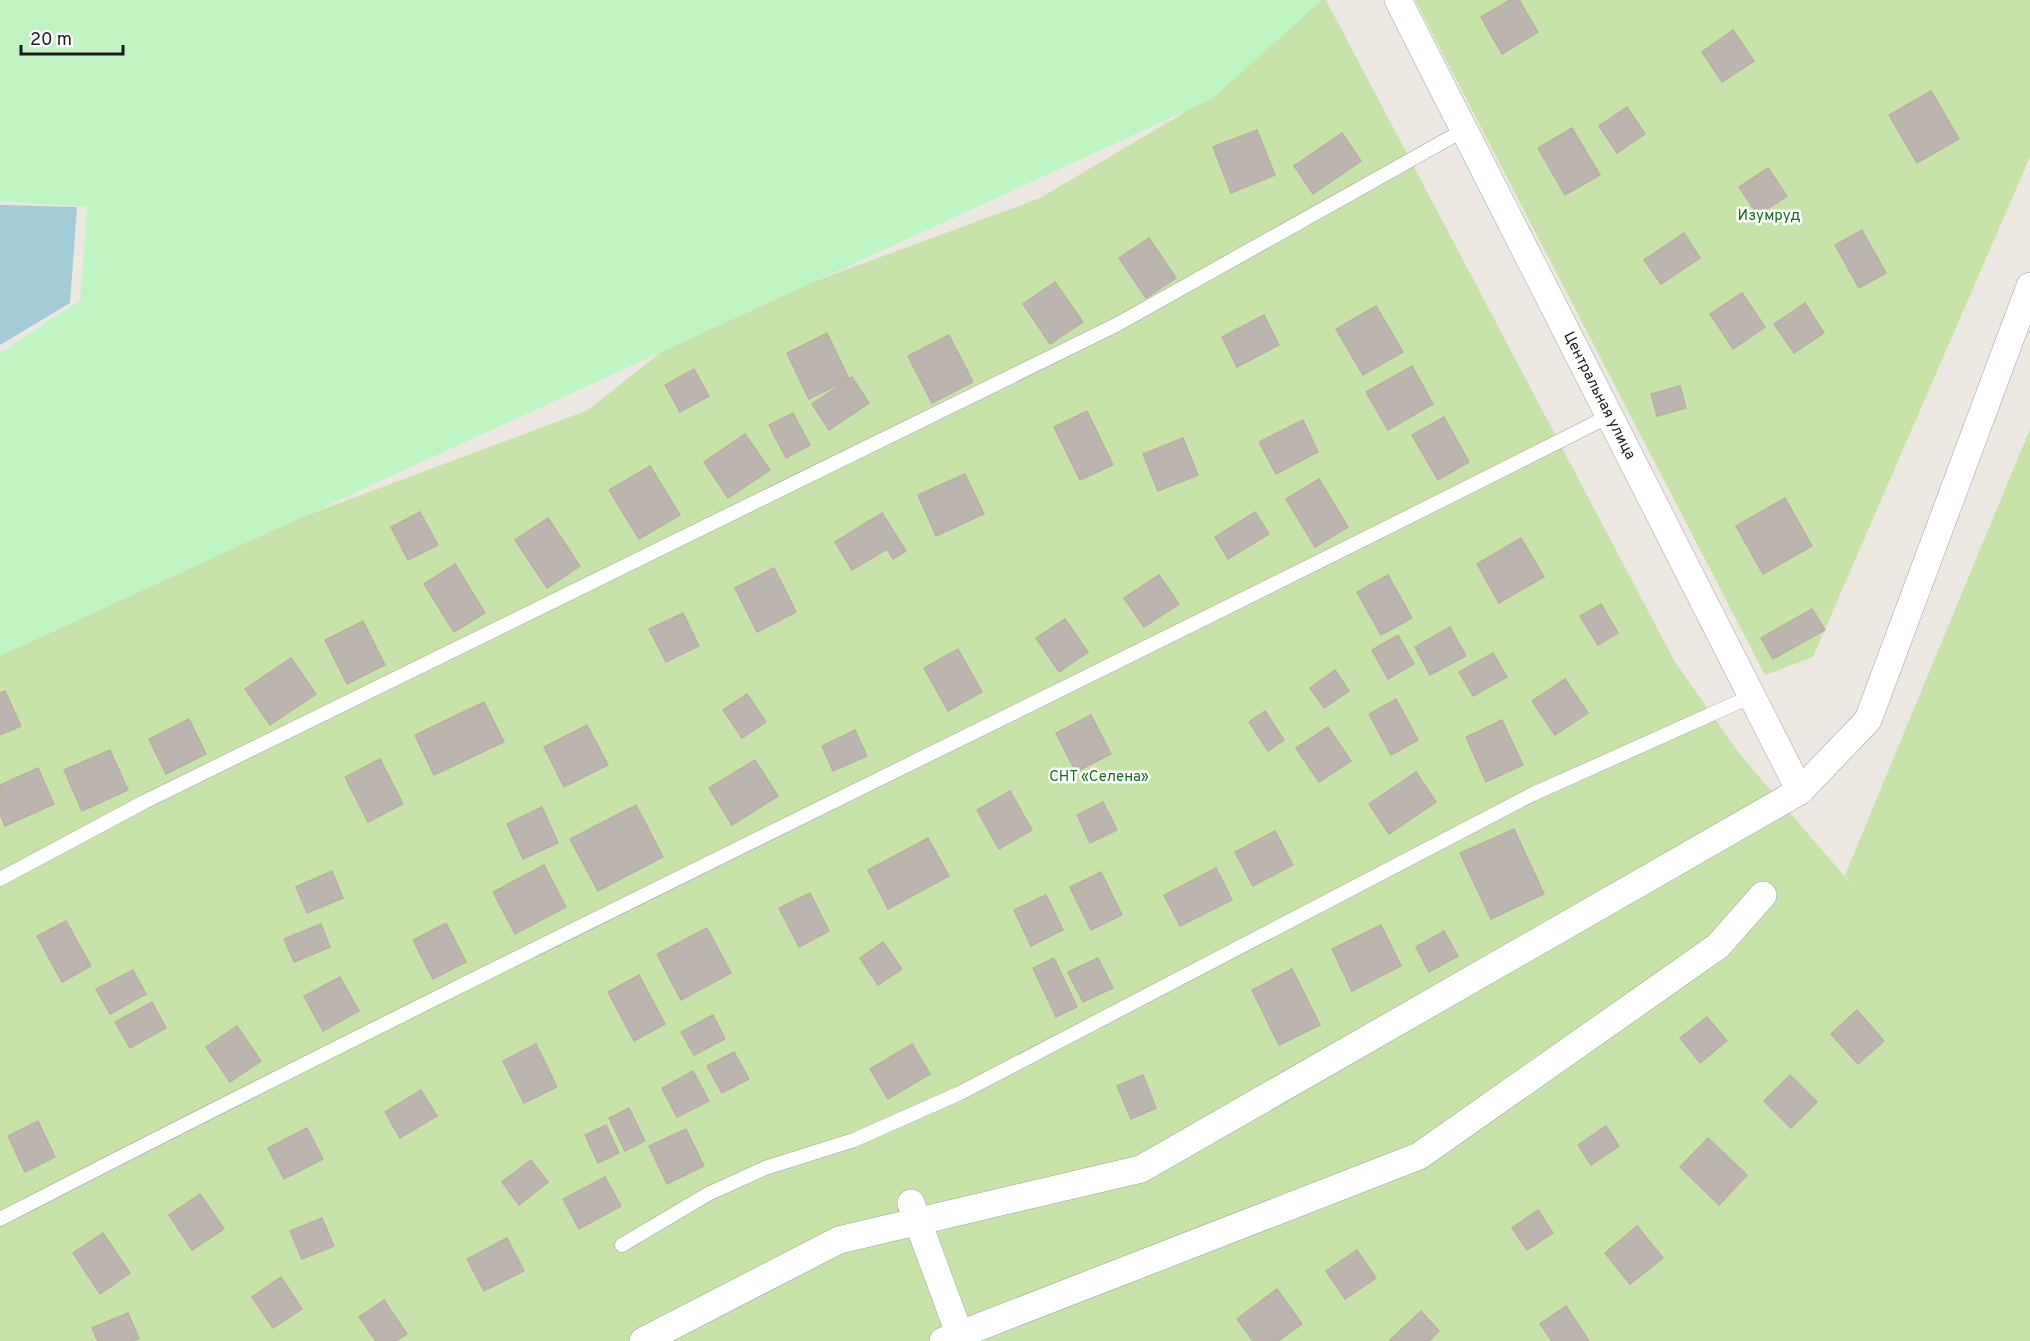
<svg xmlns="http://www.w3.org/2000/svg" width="2030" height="1341" font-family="Overpass,sans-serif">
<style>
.grass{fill:#c7e3aa}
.park{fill:#c0f4c3}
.water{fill:#a4ccd6}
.building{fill:#bcb4ae;stroke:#bcafa5;stroke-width:1.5}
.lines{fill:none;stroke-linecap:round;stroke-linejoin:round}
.service-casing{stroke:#a2a2a2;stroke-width:15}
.minor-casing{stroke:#a2a2a2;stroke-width:28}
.service{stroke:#fff;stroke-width:14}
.minor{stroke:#fff;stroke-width:27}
.labels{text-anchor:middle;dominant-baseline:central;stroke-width:5;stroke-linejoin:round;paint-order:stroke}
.park-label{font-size:15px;fill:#136e1a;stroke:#fff}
.street-label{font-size:15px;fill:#1b1b1b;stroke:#fff}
</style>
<rect width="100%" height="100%" fill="#ece8e1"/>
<path class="grass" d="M1311 0H1326L1675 662 1739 753 1852 885 1845 875 2030 429V1341H0V630L588 410 694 326 1040 198 1182 114 1230 65Z
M1415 0H2030V157L1813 657 1765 675Z"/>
<path class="park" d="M0 0H1322L1212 99 0 656V353L80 300 87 207 0 201Z"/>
<path class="water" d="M0 205 77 207 70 303 0 345Z"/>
<path class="building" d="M1510 0H1519L1538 32 1502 54 1481 17Z
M1733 30 1754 61 1722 82 1702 52Z
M1931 91 1959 139 1917 163 1889 115Z
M1627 107 1645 134 1617 153 1599 126Z
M1572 128 1600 175 1565 195 1538 148Z
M1257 130 1275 175 1231 193 1213 147Z
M1342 133 1361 161 1313 194 1294 166Z
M1768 168 1787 196 1758 215 1739 187Z
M1862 230 1886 273 1859 288 1835 245Z
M1684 233 1700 258 1661 284 1644 260Z
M1149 238 1176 278 1146 298 1119 258Z
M1055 282 1083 322 1050 344 1023 304Z
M1742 293 1765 327 1733 349 1710 314Z
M1805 303 1824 333 1794 353 1774 324Z
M1376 306 1403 352 1363 375 1336 329Z
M1264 315 1279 345 1237 367 1222 337Z
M827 333 849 379 809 399 787 353Z
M949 335 973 382 932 403 908 356Z
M1412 366 1433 404 1388 430 1366 392Z
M694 369 709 396 680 412 665 385Z
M852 377 869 403 829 430 812 404Z
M1680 386 1686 408 1657 416 1651 394Z
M1087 411 1113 465 1080 480 1054 427Z
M793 413 810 445 786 458 769 425Z
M1444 417 1469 462 1438 480 1412 435Z
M1303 420 1318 452 1276 474 1259 442Z
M745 434 770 470 728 498 704 462Z
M1183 438 1198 475 1158 491 1143 454Z
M650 466 680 515 639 539 609 490Z
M965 474 984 514 936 536 918 495Z
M1319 479 1348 527 1315 547 1286 499Z
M1785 498 1812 546 1763 574 1736 526Z
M420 512 438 545 408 560 391 527Z
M1255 512 1269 534 1228 559 1215 537Z
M882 513 906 551 893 559 887 549 852 570 835 542Z
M548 518 580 566 547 588 515 540Z
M1521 538 1544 577 1499 603 1477 564Z
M455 564 485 613 454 632 424 584Z
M774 568 796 612 757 632 735 588Z
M1159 575 1179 604 1144 627 1124 598Z
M1388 575 1412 618 1381 635 1357 592Z
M1601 604 1618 633 1598 645 1580 616Z
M1812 609 1825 630 1773 659 1761 638Z
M683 613 699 646 666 662 649 629Z
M1065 619 1088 652 1059 672 1036 638Z
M363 621 385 665 347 684 325 640Z
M1450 627 1466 656 1430 675 1415 647Z
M1398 635 1414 664 1388 679 1372 650Z
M958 649 982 692 948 711 924 668Z
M1493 653 1507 677 1473 696 1459 672Z
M291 658 316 694 270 725 245 689Z
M1335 670 1349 691 1324 708 1310 688Z
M1565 679 1588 713 1555 735 1532 701Z
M5 691 21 726 0 735V693Z
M747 694 766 722 742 738 723 710Z
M1396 699 1418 740 1391 755 1369 714Z
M484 702 504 742 434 775 415 735Z
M1265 711 1284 740 1268 751 1249 722Z
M1091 715 1111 754 1076 772 1056 733Z
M189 719 206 754 166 774 149 739Z
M1502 720 1523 765 1486 782 1466 737Z
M587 725 608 765 564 787 544 747Z
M1328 727 1351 761 1319 782 1296 748Z
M855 730 867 756 833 771 822 746Z
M110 750 128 790 82 811 64 770Z
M380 759 403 804 368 822 345 777Z
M755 760 778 796 732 825 709 788Z
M38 768 54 804 5 826 0 814V785Z
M1416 772 1436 802 1389 834 1369 804Z
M1010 791 1032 830 999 849 977 810Z
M1103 802 1117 830 1090 843 1077 815Z
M636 805 663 857 598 891 570 839Z
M542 807 558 843 523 859 507 824Z
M1514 829 1544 894 1491 919 1460 853Z
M1275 831 1293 865 1253 886 1235 852Z
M928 838 949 876 888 909 868 870Z
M544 865 566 907 515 934 493 892Z
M1216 868 1232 900 1180 926 1164 895Z
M332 871 343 898 307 913 296 887Z
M1101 872 1122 915 1091 930 1070 887Z
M810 893 829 931 799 947 779 908Z
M1046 895 1063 930 1031 946 1014 910Z
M66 921 91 966 62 982 37 936Z
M446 923 466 962 433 979 413 940Z
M321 924 330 947 294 962 284 939Z
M1381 925 1401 966 1352 991 1332 949Z
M707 928 731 973 681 1000 657 954Z
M1444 931 1458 956 1429 972 1416 947Z
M883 942 902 969 878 985 860 958Z
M1054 958 1077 1007 1056 1017 1033 968Z
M1098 958 1113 988 1083 1002 1068 972Z
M1292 969 1320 1025 1279 1045 1252 990Z
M133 970 146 994 110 1014 96 989Z
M639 975 665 1024 634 1041 608 992Z
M340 977 359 1011 323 1031 304 996Z
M152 1002 166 1028 130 1048 115 1022Z
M1857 1010 1884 1041 1858 1064 1831 1034Z
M713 1015 725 1039 694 1055 681 1032Z
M1707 1017 1727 1041 1700 1063 1680 1038Z
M237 1026 261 1061 230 1082 206 1047Z
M536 1044 557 1087 524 1103 503 1061Z
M912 1044 930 1074 888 1099 870 1069Z
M734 1052 749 1079 722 1093 707 1066Z
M693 1071 709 1101 677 1117 662 1088Z
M1143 1075 1156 1108 1131 1119 1117 1086Z
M1790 1075 1817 1102 1791 1128 1764 1101Z
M421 1090 437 1116 400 1138 385 1112Z
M629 1108 645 1141 625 1151 609 1118Z
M38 1121 55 1157 25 1172 8 1136Z
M606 1125 619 1153 598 1163 585 1135Z
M1606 1126 1619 1146 1591 1165 1578 1145Z
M307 1128 323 1159 284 1179 268 1148Z
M686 1129 704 1166 667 1184 649 1146Z
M1708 1138 1747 1175 1719 1205 1680 1167Z
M531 1160 548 1182 519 1205 502 1182Z
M605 1177 621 1206 579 1229 563 1199Z
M200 1194 224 1229 192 1250 169 1215Z
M1538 1210 1553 1233 1527 1250 1512 1228Z
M322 1218 334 1246 302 1259 290 1231Z
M1637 1226 1663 1258 1630 1284 1605 1253Z
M103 1233 130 1273 100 1294 73 1253Z
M507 1238 524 1271 484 1291 467 1259Z
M1357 1250 1376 1278 1345 1299 1326 1271Z
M281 1277 302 1309 273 1328 252 1297Z
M1277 1289 1302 1324 1278 1341H1253L1237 1319Z
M384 1300 407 1334 396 1341H376L359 1317Z
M1566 1306 1589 1341H1552L1540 1324Z
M1421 1311 1439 1331 1429 1341H1389Z
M128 1313 139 1338 133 1341H98L92 1328Z"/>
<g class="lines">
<defs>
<path id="service" d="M0 879 144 802 1116 325 1464 130
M0 1219C533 944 1075 687 1609 416
M622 1245 708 1194 765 1168 854 1140 960 1093 1533 794 1752 696"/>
<g id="minor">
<path id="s1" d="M1398 0 1800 791"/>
<path d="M911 1203 962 1341"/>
<path d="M643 1341 839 1240 1141 1169 1800 791 1868 720 2030 286"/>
<path d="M943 1341 1419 1156 1718 946 1763 895"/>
</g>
</defs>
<use href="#service" class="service-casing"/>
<use href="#minor" class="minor-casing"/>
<use href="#service" class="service"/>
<use href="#minor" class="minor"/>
</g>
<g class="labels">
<g class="park-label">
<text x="1769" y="216">Изумруд</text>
<text x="1099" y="777">СНТ «Селена»</text>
</g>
<g class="street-label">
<text stroke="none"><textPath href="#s1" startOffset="444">Центральная улица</textPath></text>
</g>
</g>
<path d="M21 45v9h102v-9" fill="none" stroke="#1b1b1b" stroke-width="3"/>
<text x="30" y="45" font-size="18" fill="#1b1b1b" stroke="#ffffff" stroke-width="4.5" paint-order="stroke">20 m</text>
</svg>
